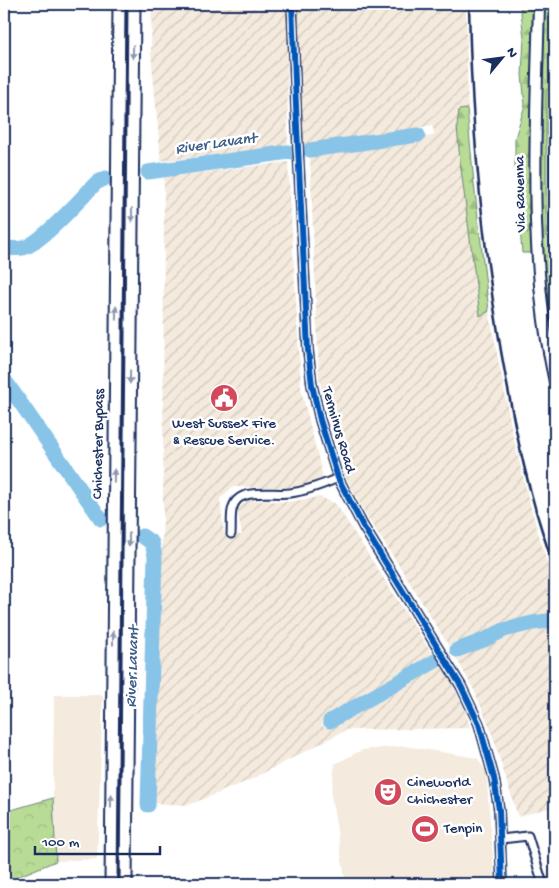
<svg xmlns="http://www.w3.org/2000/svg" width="559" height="888" font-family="'Gochi Hand',sans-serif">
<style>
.built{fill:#f4eadd}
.industrial{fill:url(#industrial-furrows)}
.grass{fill:url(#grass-tufts);stroke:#6a867a}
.forest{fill:url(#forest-firs);stroke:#6a867a}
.park{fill:url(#park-crowns);stroke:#6a867a}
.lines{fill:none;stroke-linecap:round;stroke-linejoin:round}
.river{stroke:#88c3e8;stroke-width:15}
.minor-casing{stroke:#1b2f5e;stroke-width:11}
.tertiary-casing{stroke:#1b2f5e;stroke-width:12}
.primary-casing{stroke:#1b2f5e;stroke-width:14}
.trunk-casing{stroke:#1b2f5e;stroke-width:15}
.minor{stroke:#fff;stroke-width:7}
.tertiary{stroke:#fff;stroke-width:9}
.primary{stroke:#fff;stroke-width:10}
.trunk{stroke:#fff;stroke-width:11}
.rail{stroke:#1b2f5e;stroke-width:2.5}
.cycleway-casing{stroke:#fff;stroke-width:9}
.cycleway{stroke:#0057b8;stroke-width:6}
.oneway{fill:#8d97ae}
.labels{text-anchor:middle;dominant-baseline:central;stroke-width:5;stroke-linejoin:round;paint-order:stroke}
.street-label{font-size:15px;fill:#1b2f5e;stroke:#fff}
.poi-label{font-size:15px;fill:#1b2f5e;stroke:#fff;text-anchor:start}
.water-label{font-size:16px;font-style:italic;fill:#3c5b87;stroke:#fff}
</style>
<defs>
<pattern id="industrial-furrows" width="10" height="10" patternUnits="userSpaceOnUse" patternTransform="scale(1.25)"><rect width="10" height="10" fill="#f4eadd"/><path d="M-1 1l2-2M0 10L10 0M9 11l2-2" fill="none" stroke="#d1c9c0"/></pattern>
<pattern id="grass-tufts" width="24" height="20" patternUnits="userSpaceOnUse" patternTransform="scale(1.25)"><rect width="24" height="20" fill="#b8dc96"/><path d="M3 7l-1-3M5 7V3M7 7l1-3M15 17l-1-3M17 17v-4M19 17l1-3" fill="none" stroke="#9ebd84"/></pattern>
<pattern id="forest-firs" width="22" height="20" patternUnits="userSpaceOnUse" patternTransform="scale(1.25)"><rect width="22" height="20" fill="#b8dc96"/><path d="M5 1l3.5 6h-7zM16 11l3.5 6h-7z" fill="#9ebd84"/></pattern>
<pattern id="park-crowns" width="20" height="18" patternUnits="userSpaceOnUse" patternTransform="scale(1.25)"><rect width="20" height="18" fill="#b8dc96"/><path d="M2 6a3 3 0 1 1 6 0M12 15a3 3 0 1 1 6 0" fill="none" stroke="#9ebd84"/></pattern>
</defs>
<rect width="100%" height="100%" fill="#fff"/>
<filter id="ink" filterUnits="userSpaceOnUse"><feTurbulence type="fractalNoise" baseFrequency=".02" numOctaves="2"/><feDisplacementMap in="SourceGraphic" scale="10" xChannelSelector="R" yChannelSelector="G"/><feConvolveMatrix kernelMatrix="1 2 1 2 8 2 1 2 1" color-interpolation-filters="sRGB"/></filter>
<g filter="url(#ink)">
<path class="built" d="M54 695H103L97 859 56 861 53 798Z
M405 746 477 758 486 771 495 884H346L331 795 335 764 362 750Z"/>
<path class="industrial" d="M152 4H287L288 147 161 161 151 52Z
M295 4H466L468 123 489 311 513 436 529 501 555 590V806L518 817 490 728 474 690 455 656 402 570 367 517 344 474 319 378 310 156 398 144 435 135 432 125 375 138 301 146Z
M288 162 301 389 323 477 311 484 288 487H232L220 499 224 534 242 535 237 510 248 500 287 502 320 497 336 504 434 657 321 724 325 728 441 666 447 674 466 712 470 728 346 730 248 781 188 805 150 803 163 518 164 177Z"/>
<path class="grass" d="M544 4H555V356L543 279 541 209 540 104Z"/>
<path class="forest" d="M520 4H534L529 210 532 253H522L515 165V138L525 105 522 75 524 38Z
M555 85V247L546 237V90Z
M467 109 474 184 489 311 480 316 460 161 457 126 459 110Z"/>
<path class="park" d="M53 798 56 861 24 874 4 884V812Z"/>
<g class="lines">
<path class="river" d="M310 150 418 135
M148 172 289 152
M4 248C10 248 18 249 23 248 42 243 82 197 96 183L106 178
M4 379 101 519
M142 536 152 543 155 556 148 805
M457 650 484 640 504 630 532 623 555 620
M330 721 439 659"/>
<defs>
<path id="minor" d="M231 534C232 523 229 508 237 500 247 489 276 495 290 493 307 491 322 485 338 478
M501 839 528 836 543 884"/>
<path id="tertiary" d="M292 4 296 106 308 350 312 385 320 420 338 478 363 526 461 686 479 724 494 778 499 810 502 884"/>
<path id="primary" d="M539 4C536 130 527 258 555 382"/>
<path id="trunk" d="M111 884 119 4
M126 884 134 4"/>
</defs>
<use href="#minor" class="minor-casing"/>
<use href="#tertiary" class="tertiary-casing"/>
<use href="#primary" class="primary-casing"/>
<use href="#trunk" class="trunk-casing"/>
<use href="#minor" class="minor"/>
<use href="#tertiary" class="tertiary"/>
<use href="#primary" class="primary"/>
<use href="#trunk" class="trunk"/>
<path class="rail" d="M469 4C471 122 481 235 501 351 510 401 519 451 533 500 539 524 548 548 555 572"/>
<defs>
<path id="cycleway" d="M292 4 296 106 308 350 312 385 320 420 338 478 363 526 461 686 479 724 494 778 499 810 502 884
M555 32 552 128V270L555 302"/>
</defs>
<use href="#cycleway" class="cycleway-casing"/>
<use href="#cycleway" class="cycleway"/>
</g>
<defs><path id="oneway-solid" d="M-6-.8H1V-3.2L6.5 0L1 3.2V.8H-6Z" transform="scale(1.25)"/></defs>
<g class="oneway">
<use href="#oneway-solid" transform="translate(133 52) rotate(91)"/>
<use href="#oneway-solid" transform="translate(132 215) rotate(90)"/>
<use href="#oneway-solid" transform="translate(116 313) rotate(-89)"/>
<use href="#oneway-solid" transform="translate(130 377) rotate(91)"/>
<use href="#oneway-solid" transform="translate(114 476) rotate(-89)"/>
<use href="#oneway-solid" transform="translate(129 540) rotate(91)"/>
<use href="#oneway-solid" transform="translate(113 638) rotate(-90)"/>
<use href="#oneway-solid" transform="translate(111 801) rotate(-89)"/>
</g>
</g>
<defs>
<symbol id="civic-disc" viewBox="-11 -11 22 22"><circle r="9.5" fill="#d1495b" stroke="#fff"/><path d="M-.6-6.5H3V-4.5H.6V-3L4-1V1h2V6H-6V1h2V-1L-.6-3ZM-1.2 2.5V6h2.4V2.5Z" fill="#fff"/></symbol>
<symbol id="theatre-disc" viewBox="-11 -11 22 22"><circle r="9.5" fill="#d1495b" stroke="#fff"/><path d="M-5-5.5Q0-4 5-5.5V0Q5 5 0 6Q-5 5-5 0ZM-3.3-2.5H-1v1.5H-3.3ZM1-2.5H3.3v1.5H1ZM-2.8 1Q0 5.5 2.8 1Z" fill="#fff"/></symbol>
<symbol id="stadium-disc" viewBox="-11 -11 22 22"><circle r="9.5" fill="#d1495b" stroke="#fff"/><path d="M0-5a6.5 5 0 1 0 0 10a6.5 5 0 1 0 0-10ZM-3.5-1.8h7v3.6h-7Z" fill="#fff"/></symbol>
</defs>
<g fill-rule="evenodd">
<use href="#civic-disc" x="208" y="382" width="32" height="32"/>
<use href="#theatre-disc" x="372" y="776" width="32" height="32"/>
<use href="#stadium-disc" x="409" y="813" width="32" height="32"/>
</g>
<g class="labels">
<g class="street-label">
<text transform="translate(521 194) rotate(-91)">Via Ravenna</text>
<text transform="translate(338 430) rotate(74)">Terminus Road</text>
<text transform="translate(99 444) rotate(-89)">Chichester Bypass</text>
</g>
<g class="poi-label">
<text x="224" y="424" text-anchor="middle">West Sussex Fire<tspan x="224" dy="17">&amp; Rescue Service.</tspan></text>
<text x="407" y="783">Cineworld<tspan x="407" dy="17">Chichester</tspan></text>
<text x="444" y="829">Tenpin</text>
</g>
<g class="water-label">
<text transform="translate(216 145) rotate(-8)">River Lavant</text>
<text transform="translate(134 667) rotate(-88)">River Lavant</text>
</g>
</g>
<rect width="559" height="888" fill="none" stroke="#fff" stroke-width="20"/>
<rect x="10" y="10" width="539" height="868" fill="none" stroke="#1b2f5e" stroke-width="2" filter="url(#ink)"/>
<g transform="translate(502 58) rotate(61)" stroke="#ffffff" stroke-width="4" paint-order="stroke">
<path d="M0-4L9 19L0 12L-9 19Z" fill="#1b2f5e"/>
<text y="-8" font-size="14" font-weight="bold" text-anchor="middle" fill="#1b2f5e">N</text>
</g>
<path d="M35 846v8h125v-8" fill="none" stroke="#1b2f5e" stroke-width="2.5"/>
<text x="42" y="846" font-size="15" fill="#1b2f5e" stroke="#ffffff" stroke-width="4" paint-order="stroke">100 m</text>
</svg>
